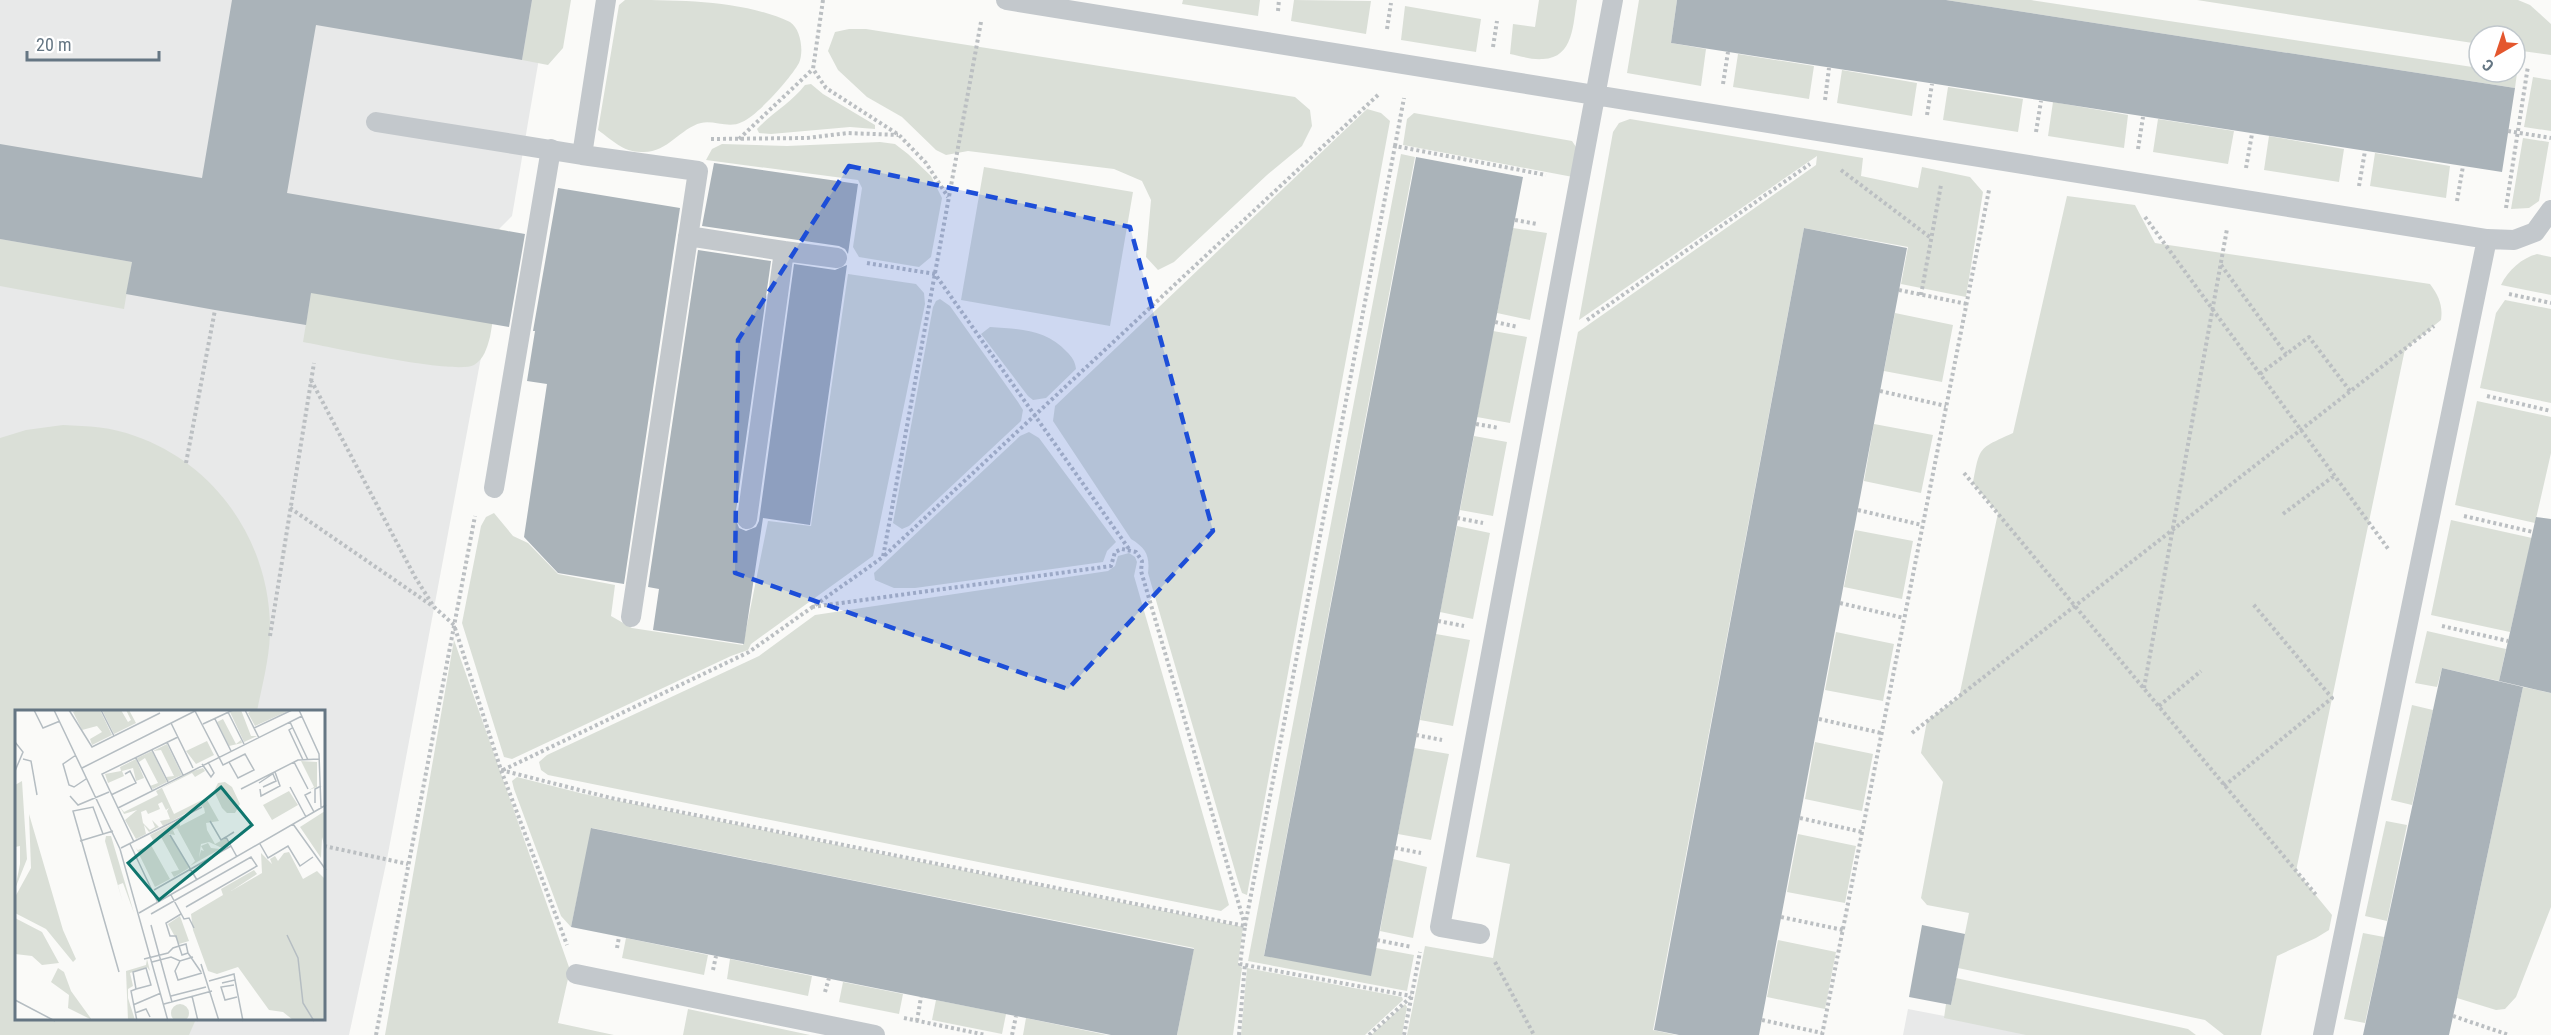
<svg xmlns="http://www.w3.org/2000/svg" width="2551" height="1035" font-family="'Roboto Condensed',sans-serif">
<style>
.built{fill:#e8e9e9;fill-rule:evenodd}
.green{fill:#dadfd7}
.building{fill:#aab3b9}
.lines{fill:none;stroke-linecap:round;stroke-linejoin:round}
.path{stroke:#bbbfc2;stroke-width:4;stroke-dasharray:3 3;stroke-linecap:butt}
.service{stroke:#c3c8cc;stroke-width:20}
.marked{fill:#1d4ed8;fill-opacity:0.2;stroke:#1d4ed8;stroke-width:4.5;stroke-dasharray:12 8;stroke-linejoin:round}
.inset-road{fill:none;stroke:#b5bdc2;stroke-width:1.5}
.view{fill:#0f766e;fill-opacity:0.15;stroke:#0f766e;stroke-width:3}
.inset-edge{fill:none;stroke:#657683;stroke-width:3}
</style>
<rect width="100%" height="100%" fill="#fafaf8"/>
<path class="built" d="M0 0H549L512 216 498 230 482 352 387 859 349 1035H0ZM16 711H324V1018H16Z
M1908 1009 2043 1035H1903Z"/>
<path class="green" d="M532 0H571L563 48 548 65 522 60Z
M625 0C679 0 743 0 790 22 801 29 804 52 799 63 790 79 758 115 742 122 729 129 714 120 701 123 680 128 667 154 641 152 623 152 612 140 598 130L619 5Z
M1183 0H1260L1258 16 1182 4Z
M1294 0 1371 1 1366 34 1291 21Z
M1539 0H1577C1573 23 1574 58 1543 59 1532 60 1520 56 1510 54L1513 24 1535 27Z
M1639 0H1677L1671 43 1706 49 1701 86 1627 73Z
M1946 0H2031L2479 68V72L2517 73 2515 88Z
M2197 0H2518L2530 5 2551 24V55L2515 50V36H2479V44Z
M1405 6 1481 19 1476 52 1401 40Z
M849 29H866L1295 97 1310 110 1312 126 1302 146 1267 175 1174 262 1158 270 1146 257 1151 200 1142 181 1114 169 968 151 946 155 936 150 902 117 867 97 838 70 828 51 835 32Z
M1738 54 1814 66 1809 99 1733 87Z
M1842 70 1917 83 1912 116 1837 103Z
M2533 77 2551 80V131L2524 127Z
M811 84 823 94 875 125V129L850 127 771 134 759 133 757 129C772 113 792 102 805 85Z
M1948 87 2023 99 2018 132 1943 120Z
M2053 102 2128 115 2124 148 2048 136Z
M1367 109 1381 113 1390 121 1247 895 1242 893 1238 881 1148 573C1150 556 1146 548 1131 539L1053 421 1055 406Z
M1414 113 1572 141 1576 147 1573 177 1403 145 1407 119Z
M1630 119 1863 158 1861 176 1918 188 1922 167 1970 177 1983 192 1966 297 1901 284 1908 247 1804 228 1653 1030 1676 1035H1407L1425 946 1493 958 1510 864 1476 857 1578 332 1816 165 1817 156 1579 320 1613 132 1619 123Z
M2158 119 2234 131 2228 164 2153 152Z
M2269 136 2344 149 2339 182 2264 170Z
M2523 138 2549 142 2539 201 2529 208 2511 209Z
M880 142 895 144 908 154 931 176 942 198 931 257 919 267 859 257 853 247 862 188 858 180 706 160 712 149 722 144 787 146Z
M2375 153 2450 166 2446 198 2370 186Z
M1401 154 1415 157 1264 955 1376 948 1414 955 1407 991 1248 961Z
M984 167 1133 192 1110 326 961 300Z
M2067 196 2135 205 2155 243 2430 284C2439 296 2443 306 2441 320L2405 349 2296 871 2332 915 2329 930 2316 938 2277 956 2261 1035H2224L2205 1020 1958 968 1969 913 1927 905 1921 898 1943 782 1921 753 1927 721 1959 697 1998 513 1973 483C1980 446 1978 449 2013 433Z
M1513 228 1547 233 1530 320 1497 313Z
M498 229 508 231 490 337C487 348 484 359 474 365 455 375 331 347 303 342L311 293Z
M0 239 132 262 124 309 0 286Z
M2537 254 2551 257V295L2501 285C2508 270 2522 258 2537 254Z
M848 274 916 284 924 293 925 304 873 556 751 644 748 650 731 656 512 759 504 757 462 623 481 526 486 517 494 513 513 536 528 543 558 574 615 585 611 616 632 628 743 645 768 521 811 526Z
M940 299 950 306 1018 402 1023 410 1021 421 909 526 902 529 893 523 933 307 936 301Z
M2505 300 2551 309V403L2480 388 2496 313Z
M1895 313 1953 325 1942 382 1884 371Z
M990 327C1018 329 1046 329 1067 352 1072 357 1075 361 1076 369L1046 398 1033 400 1028 396 981 334Z
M1493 331 1527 337 1510 423 1477 417Z
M2477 401 2551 417V453L2535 523 2455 505Z
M1874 424 1933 435 1921 493 1864 481Z
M63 425C88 426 112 427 135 436 219 465 272 547 270 634 269 660 262 686 257 711H16V1018L196 1019 189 1035H0V438L26 430Z
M1029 432 1039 438 1116 542 1107 551 1103 562 915 588H894L875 580 874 573 1020 436Z
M1474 436 1507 442 1493 516 1460 510Z
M2451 520 2532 538 2510 632 2431 615Z
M1457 526 1490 533 1473 619 1440 612Z
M1855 530 1913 541 1902 599 1844 587Z
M1129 553 1135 557 1137 562 1134 576 1229 905 1221 911 548 775 541 770 539 762 547 755 759 656 815 615 1108 571 1115 566 1118 556Z
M2427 631 2506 649 2499 681 2442 668 2437 687 2415 683Z
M1836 632 1894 644 1883 701 1825 690Z
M1436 634 1470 640 1453 726 1420 720Z
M454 640 570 970 558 1023 614 1035H385Z
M2523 687 2551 693V907L2516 997 2505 1009 2496 1010 2457 998Z
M2412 705 2433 710 2412 805 2391 800Z
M1815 742 1873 754 1862 811 1805 799Z
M1414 748 1449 754 1431 840 1398 834Z
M517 777 584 794 1243 927 1238 964 1242 968 1233 1035H1177L1194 948 592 828 571 927 561 916 514 789 512 781Z
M2386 821 2407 825 2387 921 2365 916Z
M1798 834 1856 846 1845 903 1787 892Z
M1393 859 1427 867 1413 938 1380 931Z
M2363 933 2384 937 2365 1023 2344 1019Z
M626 938 708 955 704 975 622 958Z
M1778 940 1836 952 1825 1009 1767 997Z
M730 959 812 976 808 996 727 979Z
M1247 968 1402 997 1403 1000 1365 1035H1241Z
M1956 978 2188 1029 2196 1035H2026L1944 1018 1946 1004 1951 1005Z
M843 982 903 994 899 1014 839 1002Z
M936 1000 1006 1014 1002 1034 932 1020Z
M1405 1004 1407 1007 1402 1035H1371Z
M688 1009 810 1035H683Z
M1026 1018 1107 1035H1023Z"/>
<path class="building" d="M232 0H532L522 60 316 25 287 193 525 234 509 327 311 293 306 325 215 310 126 294 132 262 0 239V144L202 178Z
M1677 0H1946L2515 88 2502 172 1671 43Z
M1416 157 1523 177 1371 976 1264 956Z
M714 163 858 184 848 254 845 249 839 246 702 226Z
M558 188 680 208 624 584 558 573 524 537 547 384 527 381 535 331H533Z
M1804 228 1907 248 1759 1035H1679L1654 1030Z
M698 250 771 261 735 517 739 528 746 531 756 527 759 521 794 264 835 270 847 265 810 525 763 518 744 644 653 630 659 589 648 587Z
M2536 517 2551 519V693L2499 681Z
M2442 668 2523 687 2457 998 2449 1035H2363Z
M591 828 1194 949 1177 1035H1111L571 927Z
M1922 925 1965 934 1951 1005 1909 997Z"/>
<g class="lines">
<path class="path" d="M823 0 813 69 826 88 899 135 926 163 948 197
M1278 11 1279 0
M981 22 883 557 1379 94
M1387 29 1391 3
M1493 47 1497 21
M1723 84 1728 52
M1825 100 1829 68
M1927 115 1932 84
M2508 131 2551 138
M2036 132 2041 101
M711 139 807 138 848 133 898 135
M739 139 813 69
M1395 146 1404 98
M2138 149 2143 117
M2246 168 2252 134
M1841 170 1931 238
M2359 186 2365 151
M2457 201 2463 166
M2506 208 2528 66
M2145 217 2389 550
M1515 220 1537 224
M867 263 935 274 1129 549
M2221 265 2286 354
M1899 290 1967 304
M2509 294 2551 303
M1921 295 1941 185
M1587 320 1810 164
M1495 322 1518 327
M2260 374 2309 337 2350 391
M311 380 415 577 434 607 454 625 501 770 567 945
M1880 391 1946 406
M2487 396 2551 411
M1476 424 1499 428
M186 463 215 310
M1964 473 2317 896
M290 508 431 605
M1858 510 1922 525
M2283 514 2334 476
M2464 516 2533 532
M1457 518 1483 523
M1840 603 1904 618
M812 607 1111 566 1115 552 1122 549 1136 552 1142 561 1141 571 1245 925
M1438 621 1464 626
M2442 626 2508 641
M270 636 314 363
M2144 688 2227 229
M2159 706 2201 671
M1819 719 1881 733
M1912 733 2434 326
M1416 735 1442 740
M501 770 611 798 1245 926 1240 964 1411 996
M503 770 749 652 883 557
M2224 786 2332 698 2253 604
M1800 818 1862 832
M324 846 408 864
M1395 848 1421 853
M1781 917 1843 930
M1245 926 1395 146 1546 175
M1377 940 1412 947
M617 948 619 937
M1495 962 1534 1035
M713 970 716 956
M825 992 829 978
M2453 1016 2509 1035
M904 1018 986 1035
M1762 1020 1822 1033
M917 1021 921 997
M376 1035 475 516
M1012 1035 1016 1016
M1239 1035 1245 964
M1369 1035 1411 997
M1404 1035 1420 952
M1822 1035 1989 190"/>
<path class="service" d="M1006 0 2487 239 2514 240 2535 232 2551 210
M376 122 582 155 606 0
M582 155 698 171 631 617
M688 236 784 251 747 519
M784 251 837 258
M494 488 551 149
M1480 934 1440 927 1613 0
M576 974 875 1035
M2323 1035 2487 239"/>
</g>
<path class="marked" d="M849 166 1130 227 1213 531 1068 689 735 573 738 340Z"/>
<g transform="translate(15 710)">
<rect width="310" height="310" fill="#fafaf8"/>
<path d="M62 0H85L97 25 77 35 75 29 87 22 82 16 67 20 58 2ZM87 0H106L113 12 116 10 111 0H114L121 13 99 24ZM219 0H226L236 26H242L229 32 215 2ZM237 0H273V1L240 16 233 3ZM208 9 221 34 226 30 227 33 214 36 202 12ZM192 31 199 45 181 54 171 41ZM152 34 167 65 153 71 151 67 159 66 146 40 138 41ZM137 41 152 72 138 79 135 76 143 73 130 48 124 52 122 48ZM121 49 129 68 121 71 118 58 107 61 109 66 93 73 90 64 106 61 105 57ZM286 51 282 56 286 51 302 52V77L294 80 299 77ZM188 58 190 61 180 67 177 63 147 78 159 104 191 88 204 111 191 113 192 120 200 134 211 128 214 134 207 138 194 132 186 134 184 148 186 140 189 141 186 136 193 133 196 138 205 139 175 156 180 151 162 118 158 120 160 125 154 124 174 158 159 167 156 162 164 160 146 127 139 132 135 125 164 110 165 116 190 103 189 98 186 95 148 116 145 111 155 109 152 101 154 98 151 100 147 92 143 94 145 99 133 104 131 100 126 102 128 113 135 120 140 117 137 110 144 117 134 122 129 115 131 124 121 129 110 110 122 100 109 104 108 102 105 97 109 102 143 85 141 81 178 61ZM7 71 12 149 0 179 5 154V136L0 137V75ZM203 73 210 72 217 77 225 94 220 103H212L207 98 199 81ZM274 81 283 95 257 110 248 95ZM310 101V138L307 127 306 148 285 117ZM14 104 48 220 61 249 58 252 31 219 0 203V187L16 158ZM91 126H96L119 203 108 173 103 175 108 193 90 131ZM136 135 155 169 140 177 121 138 125 143 123 140ZM274 142 288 169 302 161 311 170 310 310H278L268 302 254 300 223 257 202 264 193 261 178 220 176 204 208 185 206 179 239 160 242 164 216 181 247 163 246 143 257 154 255 149 260 146 263 151 269 143ZM165 206 174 231 164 234 153 214ZM0 208 27 222 44 253 27 255 17 246 0 244ZM132 249 135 261 132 257 115 263 118 276 113 279V288L120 310H113L111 261 131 255ZM43 258 49 262 56 281 77 310 53 298 54 285 36 272ZM156 303a9 9 0 1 1 18 0a9 9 0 1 1-18 0Z" fill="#dadfd7"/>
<path class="inset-road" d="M19 0 28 18 45 11M39 0 105 139 153 311M54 0 77 37 145 3M86 0 99 26M230 0 244 28M284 0 304 44 306 98M180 1 208 55 230 44 239 60 223 68 214 52M213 2 229 34M200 9 216 41M275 12 293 50M156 13 178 58M188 14 218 0M239 18 277 0M277 18 274 20 288 50M0 32 8 42 0 61M152 32 168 65M137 40 153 72M61 45 48 54 54 75 59 77 71 69M121 48 137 80M8 49 16 51 22 85M279 52 293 79M187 54 196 67 199 63 193 52M67 58 182 0M244 73 259 63M248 77 261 71 258 64M275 77 291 107M226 79 283 50 304 49M245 79 246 86 265 76 260 62M296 82 290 85 299 102M96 85 121 73 115 61 110 64M55 86 63 95 94 82M300 93V79L306 76M103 98 287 6M195 111 206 130 211 127M278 114 311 160M219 122 211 127 222 147M88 124 78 97 58 101 104 262M155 125 182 170M65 131 98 121M119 132 87 64 163 27M115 134 143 193M245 134 253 148 273 136 285 156 298 147M106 138 187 97M139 180 216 136M156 185 169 209 174 208 179 218M124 203 311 95M136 204 236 147 242 156 171 197M136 215 157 292M272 225 283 248 288 293 299 311M173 243 186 262M129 249 153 243 158 238 164 236 171 234 173 243 167 245 164 236 161 226H155L151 213 166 204M165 251 160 261 163 270 187 263M137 252 156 247 165 251 178 247M186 254 204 311M131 258 136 275 121 279 118 262ZM220 270 228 311M194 271 219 264 220 270 207 273M219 275 206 277 210 290 222 287M121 279 116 281 122 311M156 286 191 277M177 286 183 311M0 290 40 311M149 294 197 281M118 295 146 283M120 303 131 299 135 307"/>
<path class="view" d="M206 77 237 115 144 190 113 153Z"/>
<rect width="310" height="310" class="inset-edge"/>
</g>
<g transform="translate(2497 54) rotate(219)"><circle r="28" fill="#ffffff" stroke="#c1c8cd" stroke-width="1.5"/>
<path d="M0-4.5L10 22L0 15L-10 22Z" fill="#e4572e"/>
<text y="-9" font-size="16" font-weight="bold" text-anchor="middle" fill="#657683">С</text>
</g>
<path d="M27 51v9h132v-9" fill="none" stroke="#657683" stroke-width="3"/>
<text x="36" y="51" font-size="18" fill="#657683" stroke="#ffffff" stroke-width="4.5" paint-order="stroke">20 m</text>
</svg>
